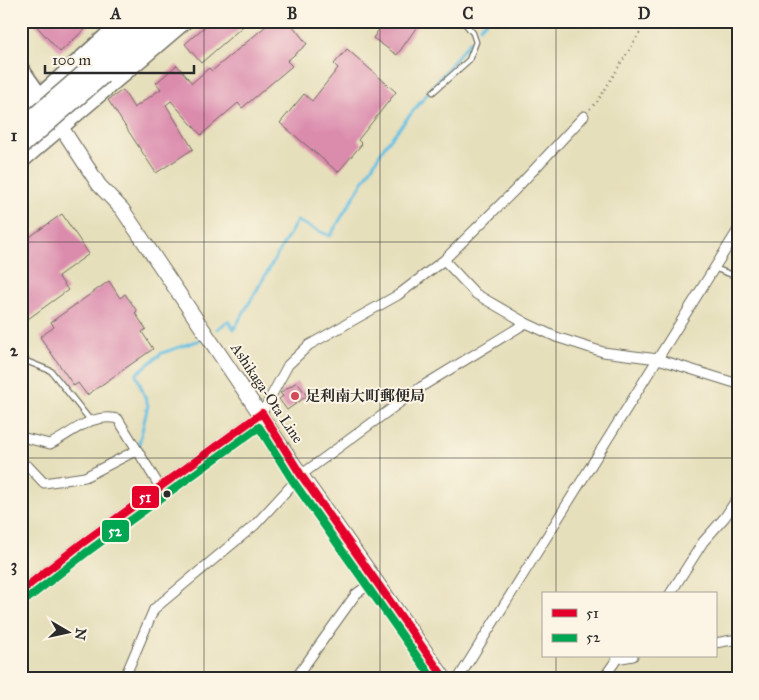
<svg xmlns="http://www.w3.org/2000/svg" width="759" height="700" font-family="'IM FELL Great Primer','Noto Serif JP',serif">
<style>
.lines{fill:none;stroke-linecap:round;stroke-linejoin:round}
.stream{stroke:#65c0e3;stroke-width:3}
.building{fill:#db8cad}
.service-casing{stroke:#6c6a5d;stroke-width:7}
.minor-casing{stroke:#6c6a5d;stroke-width:11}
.primary-casing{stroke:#6c6a5d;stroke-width:16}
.trunk-casing{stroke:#6c6a5d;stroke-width:18}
.path{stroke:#6c6a5d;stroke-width:2;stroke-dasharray:1 4;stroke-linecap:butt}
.service{stroke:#fff;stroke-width:4.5}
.minor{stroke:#fff;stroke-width:9}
.primary{stroke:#fff;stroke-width:14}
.trunk{stroke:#fff;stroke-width:15}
.trunk-bridge-casing{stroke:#6c6a5d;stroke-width:18;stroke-linecap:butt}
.trunk-bridge{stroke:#fff;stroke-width:15}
.bus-1-casing{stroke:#fcf5e5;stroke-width:11}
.bus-2-casing{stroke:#fcf5e5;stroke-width:11}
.bus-1{stroke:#e4002b;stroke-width:8}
.bus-2{stroke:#00a651;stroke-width:8}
.grid{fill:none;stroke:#2b2b2b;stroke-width:1;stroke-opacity:0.55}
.poi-dot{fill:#d1495b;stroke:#fcf5e5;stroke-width:2}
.bus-dot{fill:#2b2b2b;stroke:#fcf5e5;stroke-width:2}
.labels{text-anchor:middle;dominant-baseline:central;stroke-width:4;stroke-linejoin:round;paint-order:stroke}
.street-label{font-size:15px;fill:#2b2b2b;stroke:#fcf5e5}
.poi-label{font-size:15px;font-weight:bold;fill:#2b2b2b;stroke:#fcf5e5;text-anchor:start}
.line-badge{stroke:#fcf5e5;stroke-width:2}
.badge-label{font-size:14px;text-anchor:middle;font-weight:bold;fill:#fff}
.neatline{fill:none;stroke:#2b2b2b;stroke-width:2}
.grid-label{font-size:16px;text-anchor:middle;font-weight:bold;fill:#2b2b2b}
</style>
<rect width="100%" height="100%" fill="#fcf5e5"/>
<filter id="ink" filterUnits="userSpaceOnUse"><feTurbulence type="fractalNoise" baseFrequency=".02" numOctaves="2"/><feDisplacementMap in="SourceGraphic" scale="10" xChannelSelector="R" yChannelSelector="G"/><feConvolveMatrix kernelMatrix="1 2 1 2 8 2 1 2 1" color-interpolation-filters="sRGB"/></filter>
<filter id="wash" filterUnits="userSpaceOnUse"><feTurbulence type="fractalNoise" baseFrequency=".0096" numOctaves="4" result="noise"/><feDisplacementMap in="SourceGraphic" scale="20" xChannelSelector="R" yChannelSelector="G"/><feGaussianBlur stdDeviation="1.12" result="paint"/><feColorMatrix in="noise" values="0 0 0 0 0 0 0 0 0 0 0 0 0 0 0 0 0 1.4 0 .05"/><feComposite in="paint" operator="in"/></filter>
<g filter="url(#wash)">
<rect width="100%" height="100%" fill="#e6dfbb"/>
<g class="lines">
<path class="stream" d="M480 28 487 21
M217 329 228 321 234 329 297 221 330 236 384 147 470 41
M139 444 148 405 136 374 162 353 200 340"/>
</g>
<g id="blocks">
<path class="building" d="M32 21H94L60 52Z
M211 21H249L201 63 185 44Z
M272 21H289L307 44 287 61 292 66 242 108 238 103 201 135 171 101 166 105 193 149 156 173 108 100 123 90 134 108 161 89 156 83 177 65 192 83 209 68 212 71Z
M385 21H421L397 55 373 38Z
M347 49 396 92 358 140 362 144 338 172 280 123 304 94 312 101 338 68 334 64Z
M62 214 89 254 58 276 68 290 21 324V243Z
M109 281 120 298 125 294 137 311 135 313 146 329 142 332 153 349 87 395 78 383 74 386 40 337 54 327 51 322Z
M297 382 307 396 287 410 279 399 283 396 280 393Z"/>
</g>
</g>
<g filter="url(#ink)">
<use href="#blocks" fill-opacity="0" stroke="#6c6a5d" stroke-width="1"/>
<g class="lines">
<defs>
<path id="service" d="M433 92 469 60 476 42 473 33 463 21
M714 268 738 277
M21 359 51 371 90 420"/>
<path id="minor" d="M444 260 476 294 526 323 556 337 603 352 658 359 738 384
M21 437 50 444C73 433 92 412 118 419L160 487
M28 466 44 483 85 477 137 450
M21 591 81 544 262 413 288 365 309 345 398 295 444 260 515 190 584 116
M670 594 703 542 725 517 738 497
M715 643 738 639
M616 659 633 656
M124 679 154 609 255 525 301 475 421 387 526 323
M295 679 356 594 375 580
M458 679 738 230
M603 679 619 656"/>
<path id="primary" d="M61 127 99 185 122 209 301 475 445 679"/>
<path id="trunk" d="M93 65 144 21
M21 69 46 105
M103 76 166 21
M21 113 123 21
M21 161 185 21"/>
</defs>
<use href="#service" class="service-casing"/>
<use href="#minor" class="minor-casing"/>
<use href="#primary" class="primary-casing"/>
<use href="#trunk" class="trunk-casing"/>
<path class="path" d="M590 109 597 102 647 21"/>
<use href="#service" class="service"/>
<use href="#minor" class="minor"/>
<use href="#primary" class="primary"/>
<use href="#trunk" class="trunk"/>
<defs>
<path id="trunk-bridge" d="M21 127 93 65
M21 147 103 76"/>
</defs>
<use href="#trunk-bridge" class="trunk-bridge-casing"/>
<use href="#trunk-bridge" class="trunk-bridge"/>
<defs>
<path id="bus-1" d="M21 591 81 544 262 413 301 475 445 679"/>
<path id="bus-2" d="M27 599 87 552 259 427 293 481 433 679"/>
</defs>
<use href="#bus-1" class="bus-1-casing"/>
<use href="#bus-2" class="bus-2-casing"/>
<use href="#bus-1" class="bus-1"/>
<use href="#bus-2" class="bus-2"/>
</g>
</g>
<path class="grid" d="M204 21V679M380 21V679M556 21V594M21 242H738M21 458H738M556 656V679"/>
<circle class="poi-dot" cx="295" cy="396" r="5"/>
<circle class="bus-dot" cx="167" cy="494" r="4.5"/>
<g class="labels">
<g class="street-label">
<text transform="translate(267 393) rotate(56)">Ashikaga-Ota Line</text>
</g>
<g class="poi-label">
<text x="305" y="396">足利南大町郵便局</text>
</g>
</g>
<g class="line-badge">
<rect x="131" y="485" width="29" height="24" rx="5" fill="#e4002b"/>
<rect x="101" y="519" width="29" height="24" rx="5" fill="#00a651"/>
</g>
<g class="badge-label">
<text x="145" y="502">51</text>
<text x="115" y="536">52</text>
</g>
<rect width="759" height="700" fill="none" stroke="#fcf5e5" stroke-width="55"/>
<rect x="542" y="592" width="175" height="65" fill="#fcf5e5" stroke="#a8a49b"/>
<rect x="552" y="609" width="25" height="8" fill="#e4002b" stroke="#a8a49b"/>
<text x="586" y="618" font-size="15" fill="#2b2b2b">51</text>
<rect x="552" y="634" width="25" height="8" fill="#00a651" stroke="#a8a49b"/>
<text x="586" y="642" font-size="15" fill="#2b2b2b">52</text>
<g transform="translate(68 632) rotate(99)" stroke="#fcf5e5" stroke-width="4" paint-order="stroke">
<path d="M0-4L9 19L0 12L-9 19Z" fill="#2b2b2b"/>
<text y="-8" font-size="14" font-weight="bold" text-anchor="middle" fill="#2b2b2b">N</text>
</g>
<path d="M45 65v8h149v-8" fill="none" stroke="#2b2b2b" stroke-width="2.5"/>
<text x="52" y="65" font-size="15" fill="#2b2b2b" stroke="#fcf5e5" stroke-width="4" paint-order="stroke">100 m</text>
<rect x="28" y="28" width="704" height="644" class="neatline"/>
<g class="grid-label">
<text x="116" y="19">A</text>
<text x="292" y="19">B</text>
<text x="468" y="19">C</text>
<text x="644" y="19">D</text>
<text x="14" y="141">1</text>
<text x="14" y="356">2</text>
<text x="14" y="571">3</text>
</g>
</svg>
